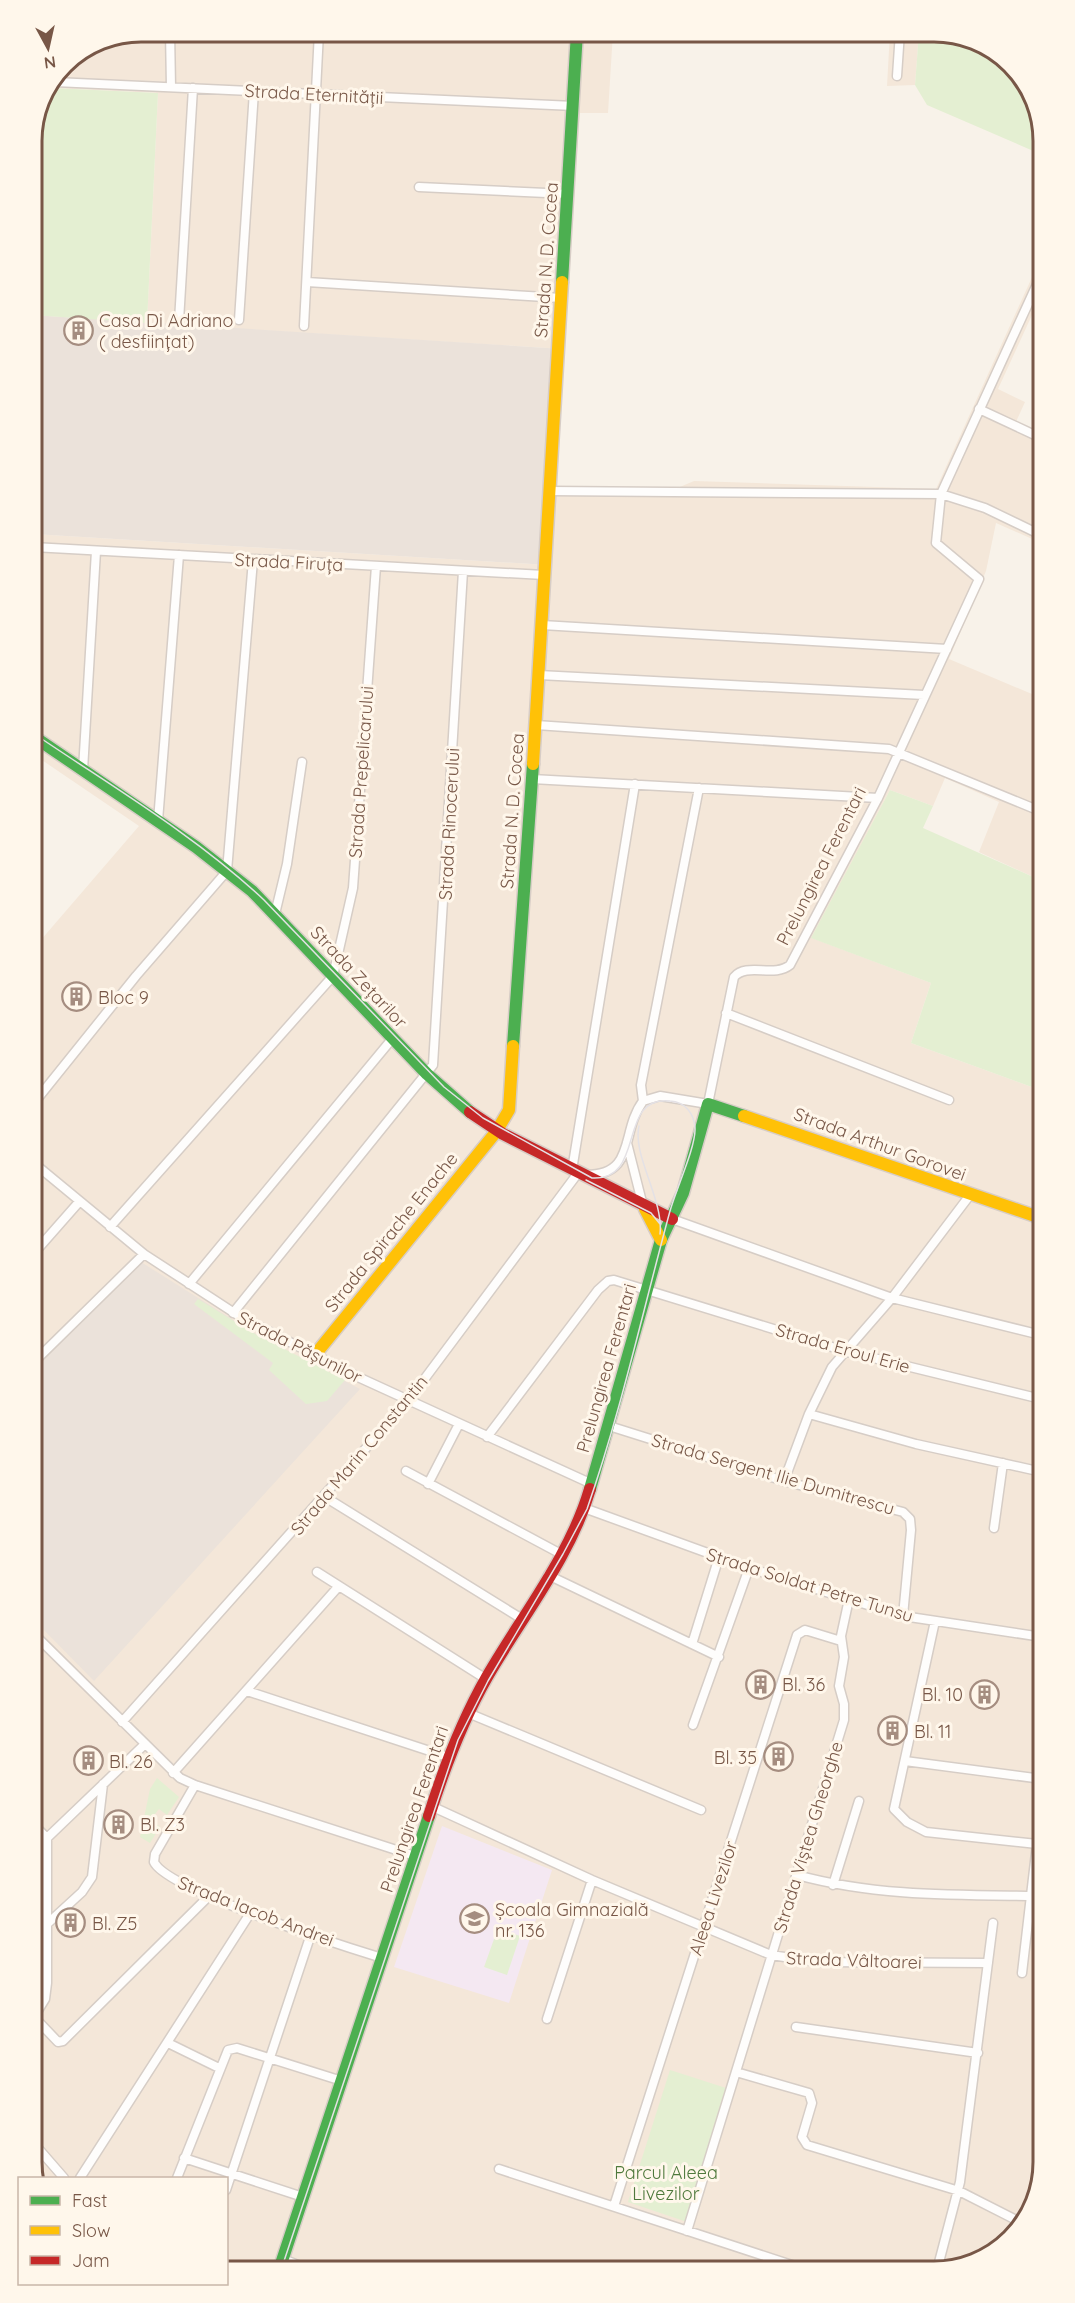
<svg xmlns="http://www.w3.org/2000/svg" width="1075" height="2303" font-family="Quicksand,sans-serif">
<style>
.residential{fill:#f4e7d9}
.industrial{fill:#ebe2da}
.education{fill:#f4e8f2}
.green{fill:#e4efd2}
.lines{fill:none;stroke-linecap:round;stroke-linejoin:round}
.street-casing{stroke:#d6cdc6;stroke-width:11}
.fast-casing{stroke:#d7cdc6;stroke-width:15}
.slow-casing{stroke:#d7cdc6;stroke-width:15}
.jam-casing{stroke:#d7cdc6;stroke-width:15}
.street{stroke:#fefdfc;stroke-width:8}
.fast{stroke:#4caf50;stroke-width:12}
.slow{stroke:#ffc107;stroke-width:12}
.jam{stroke:#c62828;stroke-width:12}
.tram{stroke:#e4e1e5;stroke-width:1.5}
.labels{text-anchor:middle;dominant-baseline:central;stroke-width:6;stroke-linejoin:round;paint-order:stroke}
.street-label{font-size:18px;fill:#785747;stroke:#fff7eb}
.poi-label{font-size:18px;fill:#785747;stroke:#fff7eb;text-anchor:start}
.park-label{font-size:18px;fill:#4f793c;stroke:#fff7eb}
.rim{fill:none;stroke:#785747;stroke-width:3}
</style>
<rect width="100%" height="100%" fill="#f8f2e9"/>
<path class="residential" d="M141 32H613L608 113H580L563 349 147 323 158 93 53 88 64 63 99 40Z
M890 32H919L915 85 887 86Z
M1038 264V302L998 389 1025 402 1015 424 1039 434V542L996 523 986 571 949 659 1039 697 1040 880 979 852 999 802 945 778 933 806 890 790 812 938 931 983 911 1043 1040 1090 1043 2162 1025 2223 969 2266 227 2271 226 2178H37L34 948 139 826 33 754V534L549 565 554 489H675L694 481 936 489Z"/>
<path class="industrial" d="M32 315 563 349 549 565 33 534Z
M141 1262 257 1335 360 1389 94 1681 36 1622 35 1369Z"/>
<path class="education" d="M442 1826 552 1870 509 2003 394 1967Z"/>
<path class="green" d="M919 32H941L1001 54 1038 106V153L927 105 915 85Z
M53 88 158 93 147 323 32 315V134Z
M890 790 933 806 923 828 1040 880V1090L911 1043 931 983 811 938Z
M198 1299 257 1335 345 1380 327 1401 306 1404 269 1370 273 1363 194 1304Z
M157 1778 179 1797 167 1815 159 1809 151 1819 160 1827 150 1843 140 1837 150 1789Z
M498 1928 520 1936 507 1975 484 1967Z
M670 2070 726 2088 687 2222 628 2202Z"/>
<g class="lines">
<defs>
<path id="street" d="M170 32 171 87
M897 76 900 32
M55 82 574 106
M419 187 568 194
M307 282 561 298
M239 320 254 91
M179 321 193 88
M304 326 319 32
M979 409 1039 437
M550 491 941 494 985 508 1039 534
M33 547 544 575
M542 625 947 649
M539 675 924 695
M536 725 889 749 1040 811
M83 770 96 551
M532 779 878 798
M158 821 179 555
M275 914 287 864 302 762
M726 1013 949 1100
M643 1101 641 1085 699 788
M34 1103 136 976 227 871 253 560
M627 1143 643 1206
M35 1164 144 1254 239 1316 358 1377 592 1484
M572 1170 635 784
M586 1175C637 1175 620 1132 643 1101L660 1096 708 1104 734 977C747 962 774 978 790 965L878 798 979 579 936 543 941 494 1038 282
M672 1219 892 1298 1041 1335
M110 1227 333 976 353 888 376 566
M35 1252 79 1202
M189 1284 392 1039
M233 1313 433 1065 463 571
M35 1361 144 1254
M809 1414 916 1444 1042 1472
M609 1426 784 1481 903 1512 910 1519 911 1530 903 1616
M487 1437 598 1290 608 1281 614 1280 845 1351 1041 1399
M406 1471 561 1554
M784 1481 809 1414 832 1367 892 1298 970 1195
M428 1484 459 1424
M325 1497 522 1619
M584 1508 749 1568 903 1616 1042 1637
M994 1528 1003 1463
M317 1572 486 1679
M548 1575 719 1657
M935 1621 894 1809 907 1822 926 1832 1037 1844 1043 1836
M36 1636 180 1778 195 1785 415 1856
M692 1644 719 1557
M247 1691 448 1757
M468 1713 701 1810
M122 1722 408 1401 578 1173
M693 1725 749 1568
M905 1761 1042 1779
M173 1773 338 1587
M195 1785 155 1854 154 1862C167 1890 346 1947 382 1958
M431 1806 592 1880 771 1955 818 1962 988 1963
M36 1827 47 1838V1983L45 1999 37 2012
M47 1838 144 1745
M797 1875C874 1896 951 1895 1030 1896
M833 1885 859 1801
M46 1925 82 1892 92 1877 103 1784
M1022 1973 1037 1844
M547 2019 592 1880
M37 2020 58 2042 63 2041 209 1896
M796 2027 978 2053
M168 2043 219 2068
M736 2072 809 2093 812 2103 802 2137 807 2145 959 2191 1024 2224
M37 2147 64 2178
M184 2158 303 2197
M499 2169 798 2267
M80 2178 251 1912
M177 2178 228 2050 237 2048 342 2081
M226 2190 311 1934
M614 2206 797 1635 805 1630 841 1641
M687 2231 844 1720V1704L839 1686 844 1657 841 1636 849 1599
M283 2259 311 2270
M938 2266 960 2182 993 1923"/>
<path id="fast" d="M562 282 577 32
M33 736 196 847 252 891 427 1074 470 1112
M513 1046 533 764
M590 1489 661 1240 683 1193 708 1104 744 1116
M279 2270 429 1816"/>
<path id="slow" d="M533 764 562 282
M744 1116 1041 1218
M645 1209 661 1240
M314 1356 496 1132 509 1110 513 1046"/>
<path id="jam" d="M470 1112 503 1134 672 1219
M429 1816C444 1768 462 1721 487 1677 522 1616 570 1557 590 1489"/>
</defs>
<use href="#street" class="street-casing"/>
<use href="#fast" class="fast-casing"/>
<use href="#slow" class="slow-casing"/>
<use href="#jam" class="jam-casing"/>
<use href="#street" class="street"/>
<use href="#fast" class="fast"/>
<use href="#slow" class="slow"/>
<use href="#jam" class="jam"/>
<path class="tram" d="M33 733C111 786 195 835 264 900L444 1087 483 1118 592 1178C647 1181 616 1095 670 1101 685 1102 694 1113 695 1128 696 1147 676 1189 670 1211 643 1310 621 1412 587 1509L563 1554 488 1681 458 1740 281 2270
M639 1126C632 1155 664 1200 660 1234
M586 1180 651 1213 660 1224"/>
</g>
<defs>
<symbol id="building-ring" viewBox="-11 -11 22 22"><circle r="9.5" fill="#fff7eb" stroke="#a58d80" stroke-width="1.5"/><path d="M-4-6H4V6H1V3H-1V6H-4ZM-2.5-4.3h1.7v1.8h-1.7ZM.8-4.3h1.7v1.8H.8ZM-2.5-1h1.7V.8h-1.7ZM.8-1h1.7V.8H.8Z" fill="#a58d80"/></symbol>
<symbol id="school-ring" viewBox="-11 -11 22 22"><circle r="9.5" fill="#fff7eb" stroke="#a58d80" stroke-width="1.5"/><path d="M0-5L7-2L0 1L-7-2ZM-4 1L0 2.5L4 1V4Q0 6-4 4Z" fill="#a58d80"/></symbol>
</defs>
<g fill-rule="evenodd">
<use href="#building-ring" x="62" y="314" width="33" height="33"/>
<use href="#building-ring" x="60" y="980" width="33" height="33"/>
<use href="#building-ring" x="744" y="1668" width="33" height="33"/>
<use href="#building-ring" x="968" y="1678" width="33" height="33"/>
<use href="#building-ring" x="876" y="1714" width="33" height="33"/>
<use href="#building-ring" x="762" y="1740" width="33" height="33"/>
<use href="#building-ring" x="72" y="1744" width="33" height="33"/>
<use href="#building-ring" x="102" y="1808" width="33" height="33"/>
<use href="#school-ring" x="458" y="1902" width="33" height="33"/>
<use href="#building-ring" x="54" y="1906" width="33" height="33"/>
</g>
<g class="labels">
<g class="street-label">
<text transform="translate(314 94) rotate(3)">Strada Eternității</text>
<text transform="translate(546 260) rotate(-86)">Strada N. D. Cocea</text>
<text transform="translate(289 562) rotate(3)">Strada Firuța</text>
<text transform="translate(361 772) rotate(-86)">Strada Prepelicarului</text>
<text transform="translate(512 811) rotate(-86)">Strada N. D. Cocea</text>
<text transform="translate(449 824) rotate(-87)">Strada Rinocerului</text>
<text transform="translate(821 866) rotate(-63)">Prelungirea Ferentari</text>
<text transform="translate(359 977) rotate(47)">Strada Zețarilor</text>
<text transform="translate(880 1144) rotate(20)">Strada Arthur Gorovei</text>
<text transform="translate(391 1232) rotate(-51)">Strada Spirache Enache</text>
<text transform="translate(300 1347) rotate(27)">Strada Pășunilor</text>
<text transform="translate(843 1348) rotate(16)">Strada Eroul Erie</text>
<text transform="translate(606 1368) rotate(-74)">Prelungirea Ferentari</text>
<text transform="translate(359 1455) rotate(-50)">Strada Marin Constantin</text>
<text transform="translate(773 1474) rotate(16)">Strada Sergent Ilie Dumitrescu</text>
<text transform="translate(810 1585) rotate(17)">Strada Soldat Petre Tunsu</text>
<text transform="translate(414 1809) rotate(-71)">Prelungirea Ferentari</text>
<text transform="translate(808 1837) rotate(-73)">Strada Viștea Gheorghe</text>
<text transform="translate(713 1898) rotate(-72)">Aleea Livezilor</text>
<text transform="translate(256 1911) rotate(21)">Strada Iacob Andrei</text>
<text transform="translate(854 1960) rotate(2)">Strada Vâltoarei</text>
</g>
<g class="poi-label">
<text x="99" y="320">Casa Di Adriano<tspan x="99" dy="21">( desființat)</tspan></text>
<text x="98" y="997">Bloc 9</text>
<text x="782" y="1684">Bl. 36</text>
<text x="963" y="1694" text-anchor="end">Bl. 10</text>
<text x="914" y="1731">Bl. 11</text>
<text x="757" y="1757" text-anchor="end">Bl. 35</text>
<text x="109" y="1761">Bl. 26</text>
<text x="140" y="1824">Bl. Z3</text>
<text x="495" y="1909">Școala Gimnazială<tspan x="495" dy="21">nr. 136</tspan></text>
<text x="92" y="1923">Bl. Z5</text>
</g>
<g class="park-label">
<text x="666" y="2172">Parcul Aleea<tspan x="666" dy="21">Livezilor</tspan></text>
</g>
</g>
<path d="M0 0H1075V2303H0ZM141 42H934A99 99 0 0 1 1033 141V2162A99 99 0 0 1 934 2261H141A99 99 0 0 1 42 2162V141A99 99 0 0 1 141 42Z" fill="#fff7eb" fill-rule="evenodd"/>
<path class="rim" d="M141 42H934A99 99 0 0 1 1033 141V2162A99 99 0 0 1 934 2261H141A99 99 0 0 1 42 2162V141A99 99 0 0 1 141 42Z"/>
<rect x="18" y="2177" width="210" height="108" fill="#fff7eb" stroke="#c9b7a9" stroke-width="1.5"/>
<rect x="30" y="2196" width="30" height="9" fill="#4caf50" stroke="#c9b7a9" stroke-width="1.5"/>
<text x="72" y="2207" font-size="18" fill="#785747">Fast</text>
<rect x="30" y="2226" width="30" height="9" fill="#ffc107" stroke="#c9b7a9" stroke-width="1.5"/>
<text x="72" y="2237" font-size="18" fill="#785747">Slow</text>
<rect x="30" y="2256" width="30" height="9" fill="#c62828" stroke="#c9b7a9" stroke-width="1.5"/>
<text x="72" y="2267" font-size="18" fill="#785747">Jam</text>
<g transform="translate(48 48) rotate(172)" stroke="#fff7eb" stroke-width="4.5" paint-order="stroke">
<path d="M0-4.5L10 22L0 15L-10 22Z" fill="#785747"/>
<text y="-9" font-size="16" font-weight="bold" text-anchor="middle" fill="#785747">N</text>
</g>
</svg>
